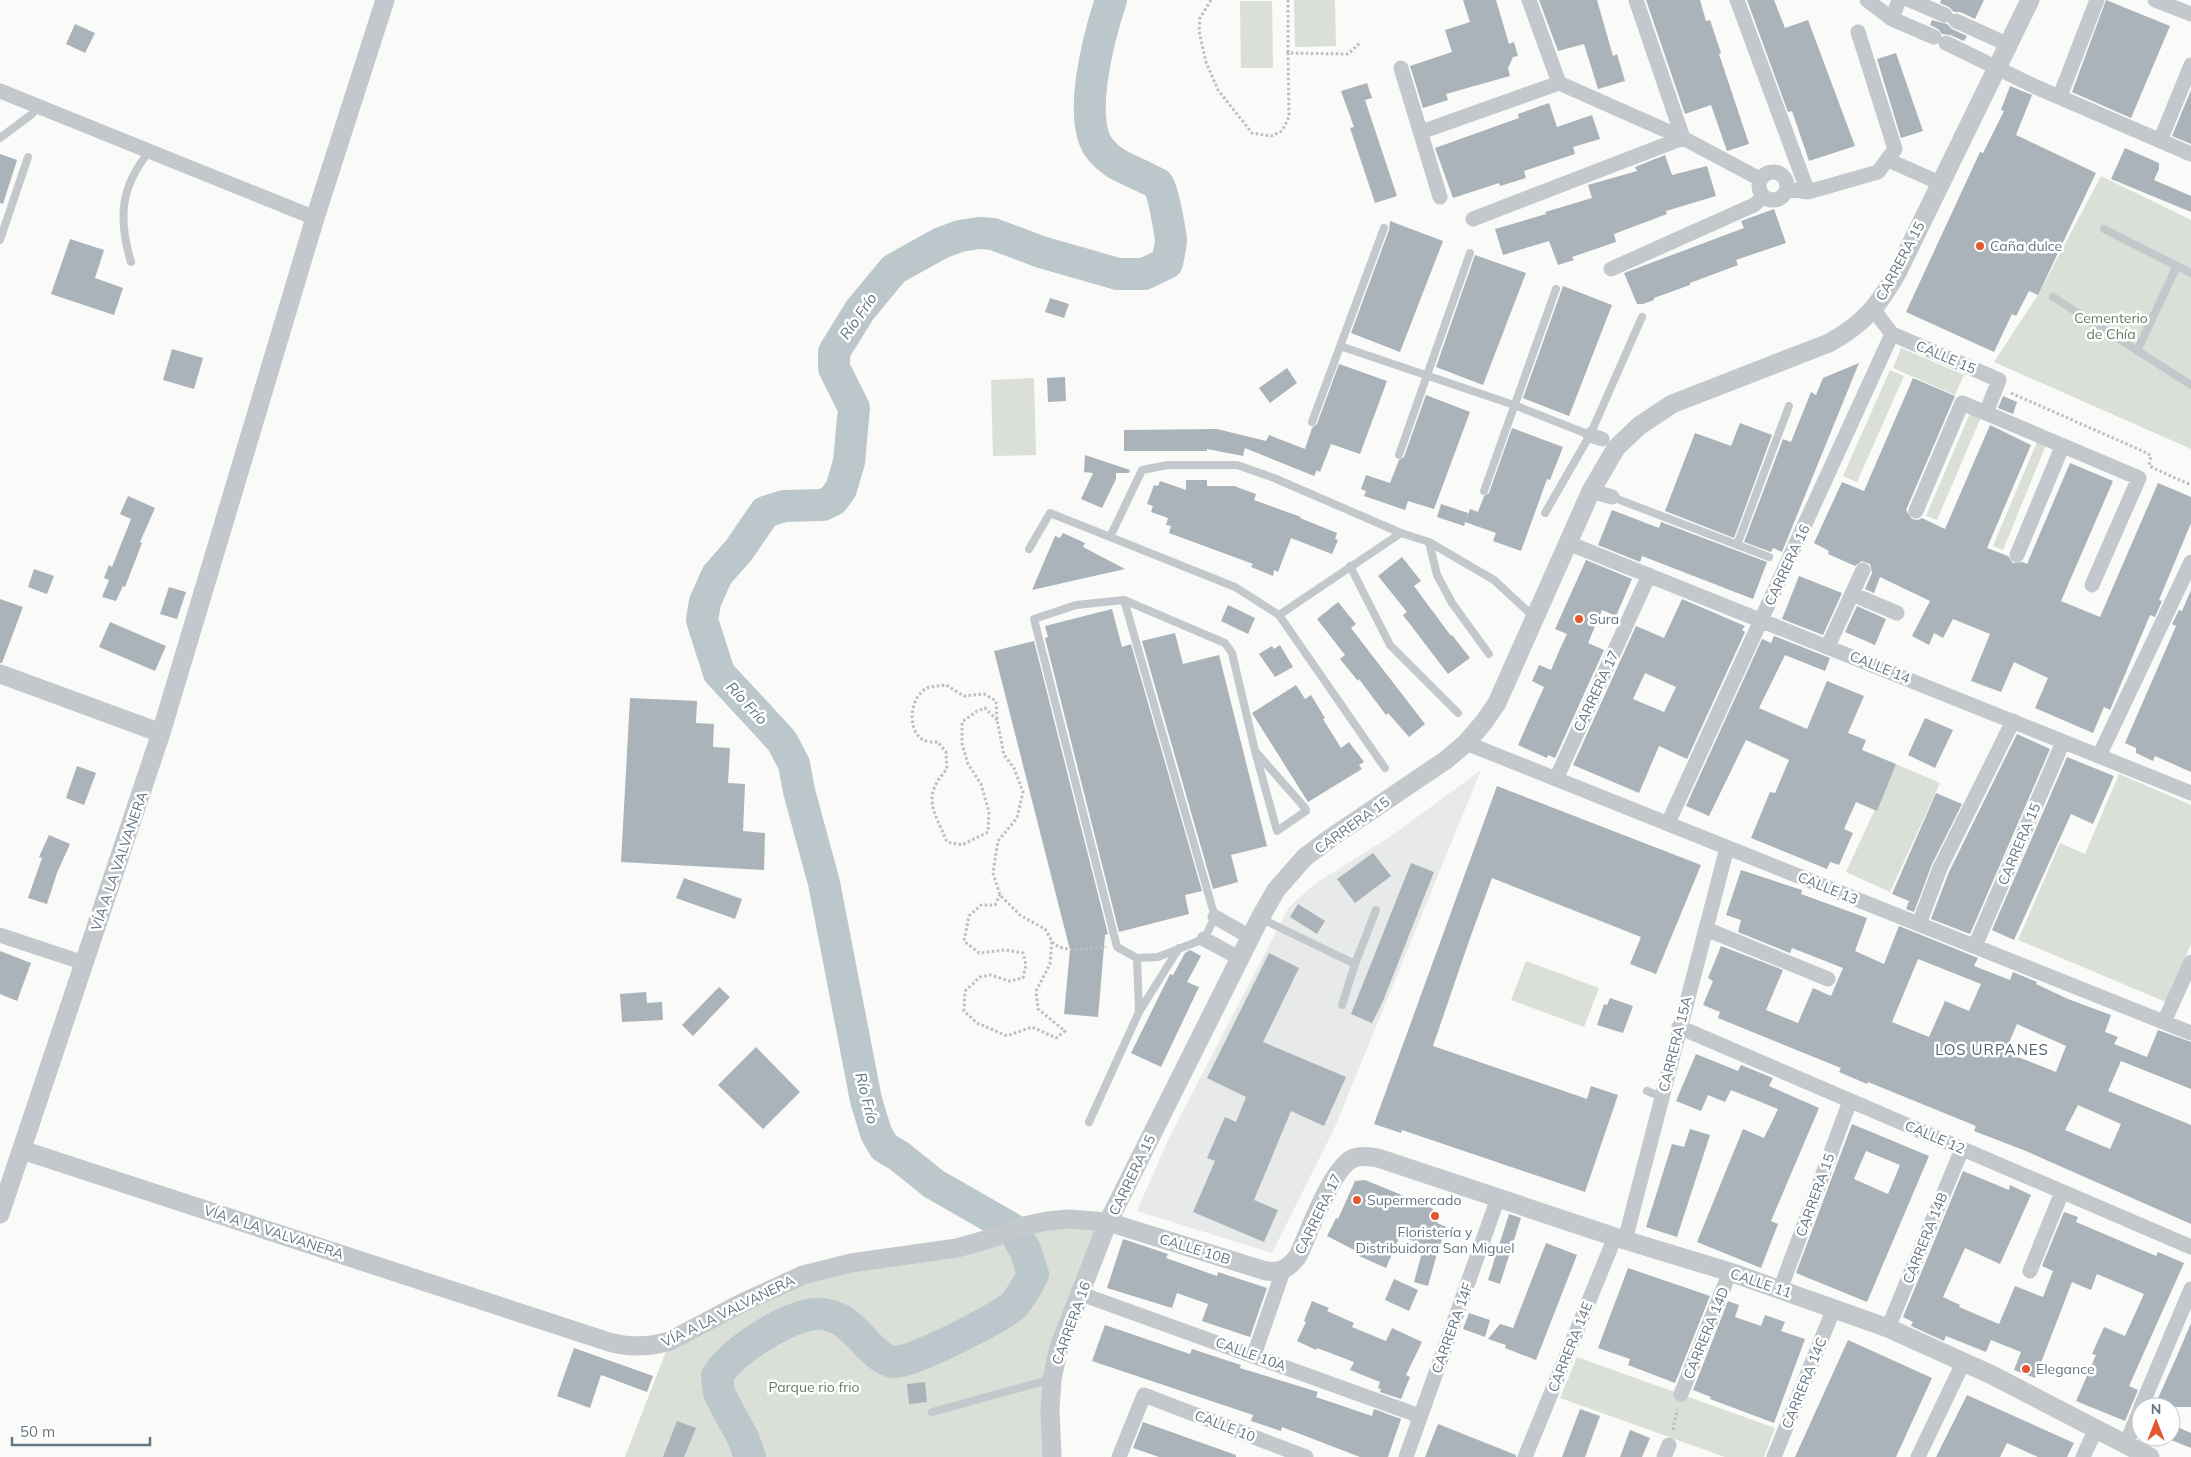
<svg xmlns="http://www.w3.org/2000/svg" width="2191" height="1457" font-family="Mulish,sans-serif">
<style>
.built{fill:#e8e9e9}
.green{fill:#dadfd7}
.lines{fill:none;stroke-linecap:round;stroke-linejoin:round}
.river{stroke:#bbc7cb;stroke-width:32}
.building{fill:#aab3b9;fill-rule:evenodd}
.path{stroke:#bbbfc2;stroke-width:3;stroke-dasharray:2.5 2.5;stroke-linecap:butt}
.service{stroke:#c3c8cc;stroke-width:8}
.minor{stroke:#c3c8cc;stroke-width:15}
.tertiary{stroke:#c3c8cc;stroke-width:19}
.poi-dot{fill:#e4572e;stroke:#fff;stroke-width:2}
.labels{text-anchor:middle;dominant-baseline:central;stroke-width:5;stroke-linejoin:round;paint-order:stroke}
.poi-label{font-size:14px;fill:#657683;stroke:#fff;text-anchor:start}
.street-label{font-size:14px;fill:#657683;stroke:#fff}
.park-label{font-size:14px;fill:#687a64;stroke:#fff}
.water-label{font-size:15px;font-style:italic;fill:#60757c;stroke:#fff}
.neighbourhood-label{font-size:15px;letter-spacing:1px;fill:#57646e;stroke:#fff}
</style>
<rect width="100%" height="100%" fill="#fafaf8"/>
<path class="built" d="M1481 770 1335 1127 1272 1253 1137 1211 1168 1140 1289 907 1316 883 1390 837Z"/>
<path class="green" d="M1294 0H1335L1336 46 1295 47Z
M1240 1H1272L1273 68H1241Z
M2101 176 2191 220V449L1994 362 2038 295Z
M1901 348 1964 375 1955 395 1893 368Z
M1890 370 1904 376 1857 482 1843 476Z
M1034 378 1036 455 993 456 991 380Z
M1971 411 1982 415 1937 520 1926 516Z
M2037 442 2046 445 2003 550 1993 546Z
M1896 764 1940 783 1890 892 1846 872Z
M2119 774 2191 805V944L2166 1002 2018 940 2060 843 2085 854Z
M1526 961 1599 988 1584 1027 1511 1000Z
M1108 1222 1059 1347 1052 1457H625L670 1341 760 1294 1010 1231Z
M1577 1357 1775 1428 1764 1457H1725L1560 1398Z"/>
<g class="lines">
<path class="river" d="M750 1457 744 1440 719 1393 717 1376C732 1351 786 1317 815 1314 822 1313 834 1316 841 1320 858 1329 875 1360 894 1362 910 1364 999 1318 1013 1306 1018 1301 1031 1280 1033 1274L1026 1252 1014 1230 934 1184 899 1156 884 1147 876 1133 866 1100 824 883 799 791 794 764 782 741 719 673 702 620 705 602 717 575 739 550 765 512 784 506 823 505 833 500 841 489 849 462 854 408 834 368V352L860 310 894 269 941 243 960 236 979 233 993 234 1041 252 1118 274H1144L1167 263C1168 256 1171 247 1171 240 1170 232 1163 189 1158 184 1156 182 1151 181 1148 179 1131 170 1112 165 1100 149 1076 120 1100 33 1111 0"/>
</g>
<path class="building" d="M1463 0H1496L1509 44 1514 42 1518 56 1513 57 1508 68 1510 76 1446 94 1448 100 1423 108 1410 66 1452 52 1445 30 1470 22Z
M1539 0H1597L1613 56 1617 54 1625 81 1598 89 1584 44 1558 51Z
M1646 0H1700L1706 21 1710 20 1721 53 1719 54 1749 144 1727 151 1711 105 1685 114Z
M1747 0H1774L1785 28 1808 20 1855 146 1809 161 1792 111 1788 112Z
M1941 0H1984L1975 19 1960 12H1954L1949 7 1940 3Z
M2106 0 2170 26 2131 118 2072 92Z
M1932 20 1947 24 1952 29 1967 36 1964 41 1950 35 1942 34 1938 29 1930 25Z
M75 24 95 33 85 53 66 44Z
M1896 53 1923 131 1901 138 1877 59Z
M1367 83 1372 98 1365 100 1397 196 1375 203 1350 128 1354 127 1341 91Z
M2010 86 2032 95 2016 135 2096 173 2038 295 2029 291 2016 316 2012 314 1994 352 1906 312 1980 152 1983 153 2004 111 2001 110Z
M2191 90V144L2172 136Z
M1549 103 1557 127 1592 115 1600 139 1573 147 1575 154 1524 171 1526 178 1500 186 1499 183 1453 198 1435 148 1519 118 1518 114Z
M2125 148 2159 163V169L2154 180 2191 196V212L2111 179Z
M0 154 17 160 3 204 0 203Z
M1665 155 1672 175 1707 166 1716 196 1666 211 1667 214 1614 234 1616 242 1572 257 1574 260 1558 265 1549 241 1503 255 1495 229 1546 214 1545 212 1592 198 1588 185 1637 171 1635 167Z
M1774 209 1786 243 1736 260 1738 265 1690 283V285L1654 298V300L1643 304H1637L1624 273 1744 228 1741 221Z
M1390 221 1443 241 1400 352 1351 333 1389 230Z
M70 239 104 250 95 278 123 288 114 315 51 294Z
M1475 255 1526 273 1483 385 1436 367Z
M1563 286 1612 305 1569 416 1523 398Z
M1050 298 1069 304 1064 318 1045 312Z
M172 349 203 358 194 389 163 380Z
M1859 363 1782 552 1773 548 1771 552 1744 542 1783 439 1791 442 1811 392 1816 395 1823 378Z
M1339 364 1387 381 1360 454 1331 444 1320 472 1317 470 1314 476 1245 448 1243 456 1207 449V451H1124V430L1217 429 1266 441 1269 435 1305 449 1312 428 1317 424Z
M1287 368 1297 383 1270 403 1259 388Z
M1065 377 1066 401 1048 402 1047 378Z
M1913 378 1955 396 1906 510 1912 519 1918 520 1922 518 1945 529 1990 425 2031 445 1987 548 2008 556 2013 563 2023 562 2027 564 2070 463 2113 481 2061 601 2100 617 2158 483 2191 497V523L2159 600 2162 601 2155 617 2150 615 2110 710 2104 707 2093 733 2035 708 2048 678 2014 662 2001 692 1971 681 1990 634 1953 619 1943 638 1934 633 1929 645 1912 636 1930 601 1880 577 1874 593 1865 589 1872 573 1870 564 1862 561 1855 566 1828 554 1829 551 1814 543 1842 482 1864 491Z
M1426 395 1470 412 1434 509 1408 501 1405 510 1364 496 1366 491 1361 489 1366 475 1390 483 1399 460 1404 457Z
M2003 396 2017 402 2013 414 1998 408Z
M1740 423 1772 435 1734 538 1665 511 1695 433 1731 446Z
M1512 428 1563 447 1550 480 1547 479 1521 551 1493 541 1496 533 1465 522 1470 509 1478 512 1484 496 1489 493Z
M1085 455 1130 470 1129 473H1116V479L1102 508 1081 499 1093 473 1084 472Z
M1186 480H1207V486H1234L1256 494 1254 500 1301 517 1300 518 1337 533 1335 539 1338 540 1332 554 1291 538 1278 572 1274 570 1273 576 1251 567 1253 564 1169 533 1171 526 1166 525 1168 518 1151 512 1153 506 1147 504 1154 485 1158 486 1160 481 1186 490Z
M128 496 155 508 140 542 142 543 125 587 123 586 116 601 102 597 109 580 104 578 109 565 112 567 131 519 120 514Z
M1441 504 1468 513 1464 526 1437 517Z
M1612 510 1659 528 1661 522 1767 562 1753 599 1642 556 1640 562 1598 545Z
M1063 533 1085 543 1083 547 1125 569 1032 590 1055 536 1060 538Z
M1402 557 1421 581 1414 586 1451 636 1452 635 1470 658 1448 674 1403 615 1407 612 1378 576Z
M1586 560 1632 579 1616 616 1602 610 1588 643 1604 650 1555 758 1548 755 1547 758 1518 745 1544 687 1532 681 1539 665 1551 670 1560 649 1567 634 1555 629Z
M34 569 54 576 47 594 28 587Z
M1799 576 1842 593 1823 635 1782 619Z
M169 587 186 592 177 619 160 614Z
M2191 590V772L2155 756 2153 761 2136 753V748L2125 743 2176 626 2172 624 2179 610 2182 611Z
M0 599 23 607 2 663H0Z
M1682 599 1745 626 1742 630 1745 632 1687 759 1659 746 1639 793 1573 765 1636 626 1664 638ZM1645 673 1676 687 1664 712 1633 699Z
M1338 602 1356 624 1351 628 1425 724 1409 737 1388 713 1386 715 1359 679 1358 681 1340 659 1345 655 1317 619Z
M1228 605 1255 618 1248 634 1221 621Z
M1857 606 1886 619 1875 645 1845 632Z
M1112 609 1122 647 1131 644 1202 891 1185 895 1189 914 1119 932 1045 638 1048 637 1045 626Z
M110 622 166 646 155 671 99 647Z
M1175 633 1183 664 1219 655 1267 846 1231 855 1238 882 1213 889 1142 641Z
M1774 636 1830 658 1825 671 1785 655 1759 708 1807 729 1827 681 1864 696 1848 733 1866 740 1862 750 1896 764 1877 811 1856 802 1844 829 1853 833 1839 865 1830 862 1827 869 1751 838 1770 792 1775 793 1789 760 1746 740 1709 816 1686 806 1762 639 1771 643Z
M1034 641 1108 934 1105 935 1098 1017 1064 1014 1070 950 994 651Z
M1280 645 1293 667 1275 677 1259 654 1272 646 1274 649Z
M1296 685 1305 699 1311 695 1325 718 1323 719 1341 748 1349 742 1364 762 1359 765 1362 769 1308 802 1252 713Z
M630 698 697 701 696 723 714 724 713 747 730 748 728 783 745 784 743 831 765 833 764 870 621 862Z
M1925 718 1953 730 1935 768 1908 755Z
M2017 734 2050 749 1970 934 1931 919 1949 872Z
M2067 757 2114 776 2093 824 2071 814 2014 940 1992 930Z
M77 766 96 773 84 805 66 798Z
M1497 786 1701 865 1656 974 1630 964 1641 937 1492 878 1469 941 1433 1046 1587 1099 1591 1086 1618 1095 1585 1192 1402 1130 1401 1133 1374 1124Z
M1936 793 1962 804 1932 864 1914 912 1906 909 1909 901 1892 894Z
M49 835 70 844 57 873 47 904 28 898 42 858 39 857Z
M1373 853 1391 876 1355 903 1337 879Z
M1411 863 1434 872 1383 1001 1372 1023 1351 1014Z
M1741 870 1802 890 1801 894 1867 918 1855 951 1884 964 1899 926 1978 958 1974 966 2010 980 2013 972 2037 982 2036 984 2068 999 2111 1015 2105 1032 2118 1037 2114 1044 2147 1057 2158 1030 2191 1042V1089L2121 1061 2108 1091 2191 1125V1224L2026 1151 1974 1131 1976 1126 1868 1082 1867 1084 1839 1072 1841 1068 1718 1018 1720 1012 1703 1005 1713 981 1708 978 1721 946 1783 970 1766 1010 1798 1023 1813 988 1831 996 1843 968 1792 948 1790 953 1738 932 1741 920 1726 915ZM1918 959 1981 984 1969 1011 1945 1001 1929 1037 1892 1022ZM2017 1024 2066 1046 2056 1072 2005 1052ZM2078 1105 2121 1124 2110 1149 2065 1130Z
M684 878 742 899 735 919 676 898Z
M1298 904 1325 921 1317 934 1290 917Z
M1190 950 1201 956 1187 982 1199 987 1161 1067 1131 1053 1170 974 1173 975 1185 953Z
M0 951 31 963 17 1001 0 994Z
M1269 953 1299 968 1263 1042 1346 1077 1324 1126 1291 1111 1254 1200 1278 1210 1264 1242 1193 1212 1215 1161 1207 1158 1225 1117 1236 1122 1246 1097 1207 1078Z
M719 987 730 997 693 1036 682 1025Z
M646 992 647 1003 662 1002 663 1020 622 1022 620 994Z
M1610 998 1633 1006 1623 1033 1597 1025 1604 1004 1607 1005Z
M756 1047 800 1092 763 1129 718 1085Z
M1696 1054 1738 1071 1741 1065 1773 1078 1769 1086 1819 1108 1771 1221 1778 1224 1761 1268 1697 1242 1743 1129 1764 1138 1778 1109 1731 1090 1725 1102 1708 1095 1701 1111 1676 1101Z
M1852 1124 1929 1156 1867 1302 1796 1273ZM1866 1151 1900 1165 1888 1194 1854 1179Z
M1690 1129 1710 1135 1677 1237 1646 1227 1672 1144 1684 1147Z
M1963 1171 2009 1190 2010 1185 2031 1195 2000 1264 1965 1248 1943 1297 1960 1305 1959 1307 1999 1324 2015 1286 2043 1297 2053 1271 2042 1266 2064 1212 2078 1217 2076 1222 2156 1256 2158 1252 2184 1263 2129 1386 2138 1390 2125 1421 2076 1401 2096 1355 2092 1354 2104 1327 2125 1336 2144 1294 2097 1274 2091 1290 2072 1282 2035 1378 2014 1370 2021 1352 1991 1340 1986 1352 1946 1336 1944 1341 1911 1326 1913 1322 1903 1317Z
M1365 1180 1414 1200 1433 1209 1432 1212 1440 1215 1437 1223 1447 1227 1438 1250 1428 1286 1414 1282 1424 1245 1400 1236 1386 1268 1359 1256 1360 1253 1327 1236 1336 1218 1338 1219 1355 1181Z
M1509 1214 1521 1218 1500 1284 1488 1280Z
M1123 1239 1168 1254 1166 1258 1217 1276 1218 1272 1267 1288 1250 1337 1202 1321 1208 1304 1177 1293 1172 1308 1107 1288Z
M1546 1243 1577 1255 1536 1360 1505 1348 1506 1345 1488 1339 1500 1324 1513 1328Z
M1628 1268 1710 1296 1675 1383 1628 1365 1630 1359 1598 1348Z
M1394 1279 1418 1290 1409 1311 1385 1300Z
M1312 1301 1329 1308 1327 1311 1354 1323 1352 1327 1386 1341 1392 1328 1422 1342 1406 1375 1410 1377 1401 1399 1380 1392 1381 1389 1378 1388 1380 1382 1350 1370 1354 1362 1317 1348 1316 1350 1297 1341 1306 1322 1304 1321Z
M1728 1301 1739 1305 1735 1317 1761 1326 1765 1315 1785 1322 1781 1331 1805 1339 1774 1423 1710 1399 1711 1397 1693 1390Z
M1469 1313 1490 1320 1485 1337 1463 1329Z
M2191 1323V1407H2154L2177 1356Z
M1105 1325 1190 1354 1192 1349 1241 1365 1240 1368 1318 1392 1316 1397 1372 1416 1374 1409 1401 1419 1388 1457H1360L1282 1427 1281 1431 1251 1421 1253 1415 1092 1361Z
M1848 1340 1932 1378 1896 1457H1795Z
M574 1348 653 1376 647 1392 601 1375 590 1408 557 1396Z
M925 1382 927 1402 909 1404 907 1384Z
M1967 1395 2074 1443 2067 1457H2038L2007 1443 2000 1457H1936Z
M1580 1409 1600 1416 1585 1457H1562Z
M677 1421 696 1428 684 1457H663Z
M1143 1422 1236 1455V1457H1159L1133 1448Z
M1438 1424 1516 1455V1457H1425Z
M2171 1424 2191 1433V1448L2171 1440Z
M1630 1430 1650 1438 1642 1457H1620Z"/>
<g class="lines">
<path class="path" d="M1211 0 1200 18 1199 31 1206 62 1218 90 1252 133 1271 136 1282 131 1289 117 1288 53 1348 54 1361 42
M1288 0V53
M2011 393 2147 453 2151 456 2149 465 2153 468 2191 485
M997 720 985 708 977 711 962 722V744L968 764 981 784 989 812 988 832 962 845 947 842C934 810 921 798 947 769L946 752 938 742C934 742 926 742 923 740 906 729 910 697 927 688 932 686 941 686 946 685L964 696 984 694 996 701 997 720 1004 755 1014 768 1023 792 1017 818 998 841 993 873 1000 895 1020 915 1045 929 1052 941 1050 964 1036 991 1038 1009 1065 1031 1056 1038 1032 1027 1007 1036 977 1023 964 1011 965 991 980 977 991 975 1009 981 1023 978 1026 965 1023 953 1005 950 979 953 964 941 969 916 981 905H995L1000 895
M1052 942C1063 954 1091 948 1106 947
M1673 1430 1677 1409"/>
<path class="service" d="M0 138 32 114 38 106
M2104 229 2191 273
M0 240 28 157
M131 262C118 219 120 186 150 151
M2053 297 2191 385
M1340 346 1514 405 1590 435
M2137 351 2177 266
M1312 422 1384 228
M1399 455 1470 253
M1484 491 1556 289
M1612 497 1769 557
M1545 513 1590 435 1642 317
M1110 537 1142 470 1168 465H1237L1274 478 1401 533 1429 542 1494 580 1535 618
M1429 542 1437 575 1452 603 1489 654
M1737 545 1789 406
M1029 549 1050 513 1235 587 1279 615 1385 768
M1350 566 1390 645 1458 713
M1124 600 1215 917 1204 939 1158 957 1137 958
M1279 615 1401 533
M1260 918 1355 964 1376 910
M1342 1005 1355 964
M1139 1012 1137 958 1117 947 1034 619 1076 605 1124 600 1225 643 1232 653 1255 751 1277 831 1306 811 1305 808 1255 751
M1647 1091 1662 1097
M1089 1122 1139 1012 1179 948
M932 1412 1052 1379"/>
<path class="minor" d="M1529 0 1559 83
M1737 0 1808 192
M1867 0 1892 19 1934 37
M1910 0 1945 15
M2155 0 2191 14
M1892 19 1899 0
M1956 21 2009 45
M1946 43 2036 87 2191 154
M1401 68 1440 197
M0 91 315 218
M2060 96 2097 0
M1421 132 1559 83 1683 138 1760 179
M2160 141 2191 65
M1888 160 1940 183
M1759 186a14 14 0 1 1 28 0a14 14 0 1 1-28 0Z
M1788 189 1808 192 1878 172 1895 149 1858 32
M1473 219 1683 138 1636 0
M1611 269 1754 205 1763 197
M1873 309 1892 334
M1892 334 1999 380 1986 413
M1590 435 1602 439
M1591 491 1612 497
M1916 511 1962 403 1986 413 2139 478 2092 585
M1568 543 2191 793
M2017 555 2062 447
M1852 594 1897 613
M1828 646 1863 570
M1466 743 2191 1033
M2099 756 2191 562
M1556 779 1649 575
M1668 823 1892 334
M1215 917 1250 937
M1919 924 1940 868 2013 721
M1706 929 1828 979
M0 935 84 963
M1204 939 1239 958
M1975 946 2063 742
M2164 1022 2191 962
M1679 1027 2191 1247
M1625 1240 1727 848
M2030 1271 2062 1192
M1780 1290 1850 1101
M1081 1294 1420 1416
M1888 1328 1962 1149
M1254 1355 1283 1271
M1681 1394 1730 1272
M2141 1407 2191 1289
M2126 1444 2141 1408
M1119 1457 1144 1395 1306 1457
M1406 1457 1498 1198
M1525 1457 1615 1237
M1664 1457 1669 1445
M1774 1457 1834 1308
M1918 1457 1964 1361
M2083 1457 2096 1429"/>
<path class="tertiary" d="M0 674 161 733
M22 1150 609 1342C630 1348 649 1347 670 1341L742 1303 803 1275 851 1263 957 1248 989 1239 1028 1225 1047 1221 1069 1219 1108 1222 1266 1271C1281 1273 1289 1268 1298 1256 1309 1233 1332 1166 1354 1158 1362 1155 1371 1157 1378 1158L1615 1237 1730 1272 1888 1328 1992 1375 2150 1457
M0 1214 161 733 315 218 385 0
M1052 1457 1050 1409 1052 1379 1059 1347 1108 1222 1260 918 1276 890 1305 857 1332 837 1446 760 1466 743 1484 722 1497 703 1591 491 1616 448 1639 426 1672 404 1829 343C1863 324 1877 308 1897 273L2030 0"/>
</g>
<g class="poi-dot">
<circle cx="1980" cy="246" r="5"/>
<circle cx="1579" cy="619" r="5"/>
<circle cx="1357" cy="1200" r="5"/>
<circle cx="1435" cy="1216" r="5"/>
<circle cx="2026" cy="1369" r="5"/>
</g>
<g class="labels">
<g class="poi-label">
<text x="1990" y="246">Caña dulce</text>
<text x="1589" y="619">Sura</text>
<text x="1367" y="1200">Supermercado</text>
<text x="1435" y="1232" text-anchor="middle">Floristería y<tspan x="1435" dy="16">Distribuidora San Miguel</tspan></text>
<text x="2036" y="1369">Elegance</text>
</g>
<g class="street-label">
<text transform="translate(1900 261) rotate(-62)">CARRERA 15</text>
<text transform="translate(1946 357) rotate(23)">CALLE 15</text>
<text transform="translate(1787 565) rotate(-65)">CARRERA 16</text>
<text transform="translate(1880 667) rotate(22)">CALLE 14</text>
<text transform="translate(1596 691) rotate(-65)">CARRERA 17</text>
<text transform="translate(1352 825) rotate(-35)">CARRERA 15</text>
<text transform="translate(2019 844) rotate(-67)">CARRERA 15</text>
<text transform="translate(119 861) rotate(-71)">VÍA A LA VALVANERA</text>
<text transform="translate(1828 888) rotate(22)">CALLE 13</text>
<text transform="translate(1675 1044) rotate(-76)">CARRERA 15A</text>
<text transform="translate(1935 1137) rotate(23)">CALLE 12</text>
<text transform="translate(1132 1175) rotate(-64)">CARRERA 15</text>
<text transform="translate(1815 1195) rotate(-70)">CARRERA 15</text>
<text transform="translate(1318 1214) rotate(-64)">CARRERA 17</text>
<text transform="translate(274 1232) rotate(18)">VÍA A LA VALVANERA</text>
<text transform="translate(1925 1238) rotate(-68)">CARRERA 14B</text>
<text transform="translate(1195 1249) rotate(17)">CALLE 10B</text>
<text transform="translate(1761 1283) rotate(19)">CALLE 11</text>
<text transform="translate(728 1311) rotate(-26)">VÍA A LA VALVANERA</text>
<text transform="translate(1071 1323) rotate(-70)">CARRERA 16</text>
<text transform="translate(1452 1328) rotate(-70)">CARRERA 14F</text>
<text transform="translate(1706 1333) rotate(-68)">CARRERA 14D</text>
<text transform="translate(1570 1347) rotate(-68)">CARRERA 14E</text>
<text transform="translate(1251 1354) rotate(20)">CALLE 10A</text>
<text transform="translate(1804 1383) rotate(-68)">CARRERA 14C</text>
<text transform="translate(1225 1426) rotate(21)">CALLE 10</text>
</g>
<g class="park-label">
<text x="2111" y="318">Cementerio<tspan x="2111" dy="16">de Chía</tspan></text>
<text x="814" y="1387">Parque rio frio</text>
</g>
<g class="water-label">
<text transform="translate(858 316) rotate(-55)">Río Frío</text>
<text transform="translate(747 703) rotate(47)">Río Frío</text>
<text transform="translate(867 1098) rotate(76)">Río Frío</text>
</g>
<g class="neighbourhood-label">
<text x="1992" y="1049">LOS URPANES</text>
</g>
</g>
<g transform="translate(2156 1422)"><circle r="24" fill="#ffffff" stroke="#c1c8cd"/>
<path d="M0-4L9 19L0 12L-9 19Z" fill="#e4572e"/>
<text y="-8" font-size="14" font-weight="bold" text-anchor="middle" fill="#657683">N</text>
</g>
<path d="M12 1437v8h138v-8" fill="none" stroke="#657683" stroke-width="2.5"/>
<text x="20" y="1437" font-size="15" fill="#657683" stroke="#ffffff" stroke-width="4" paint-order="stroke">50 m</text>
</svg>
